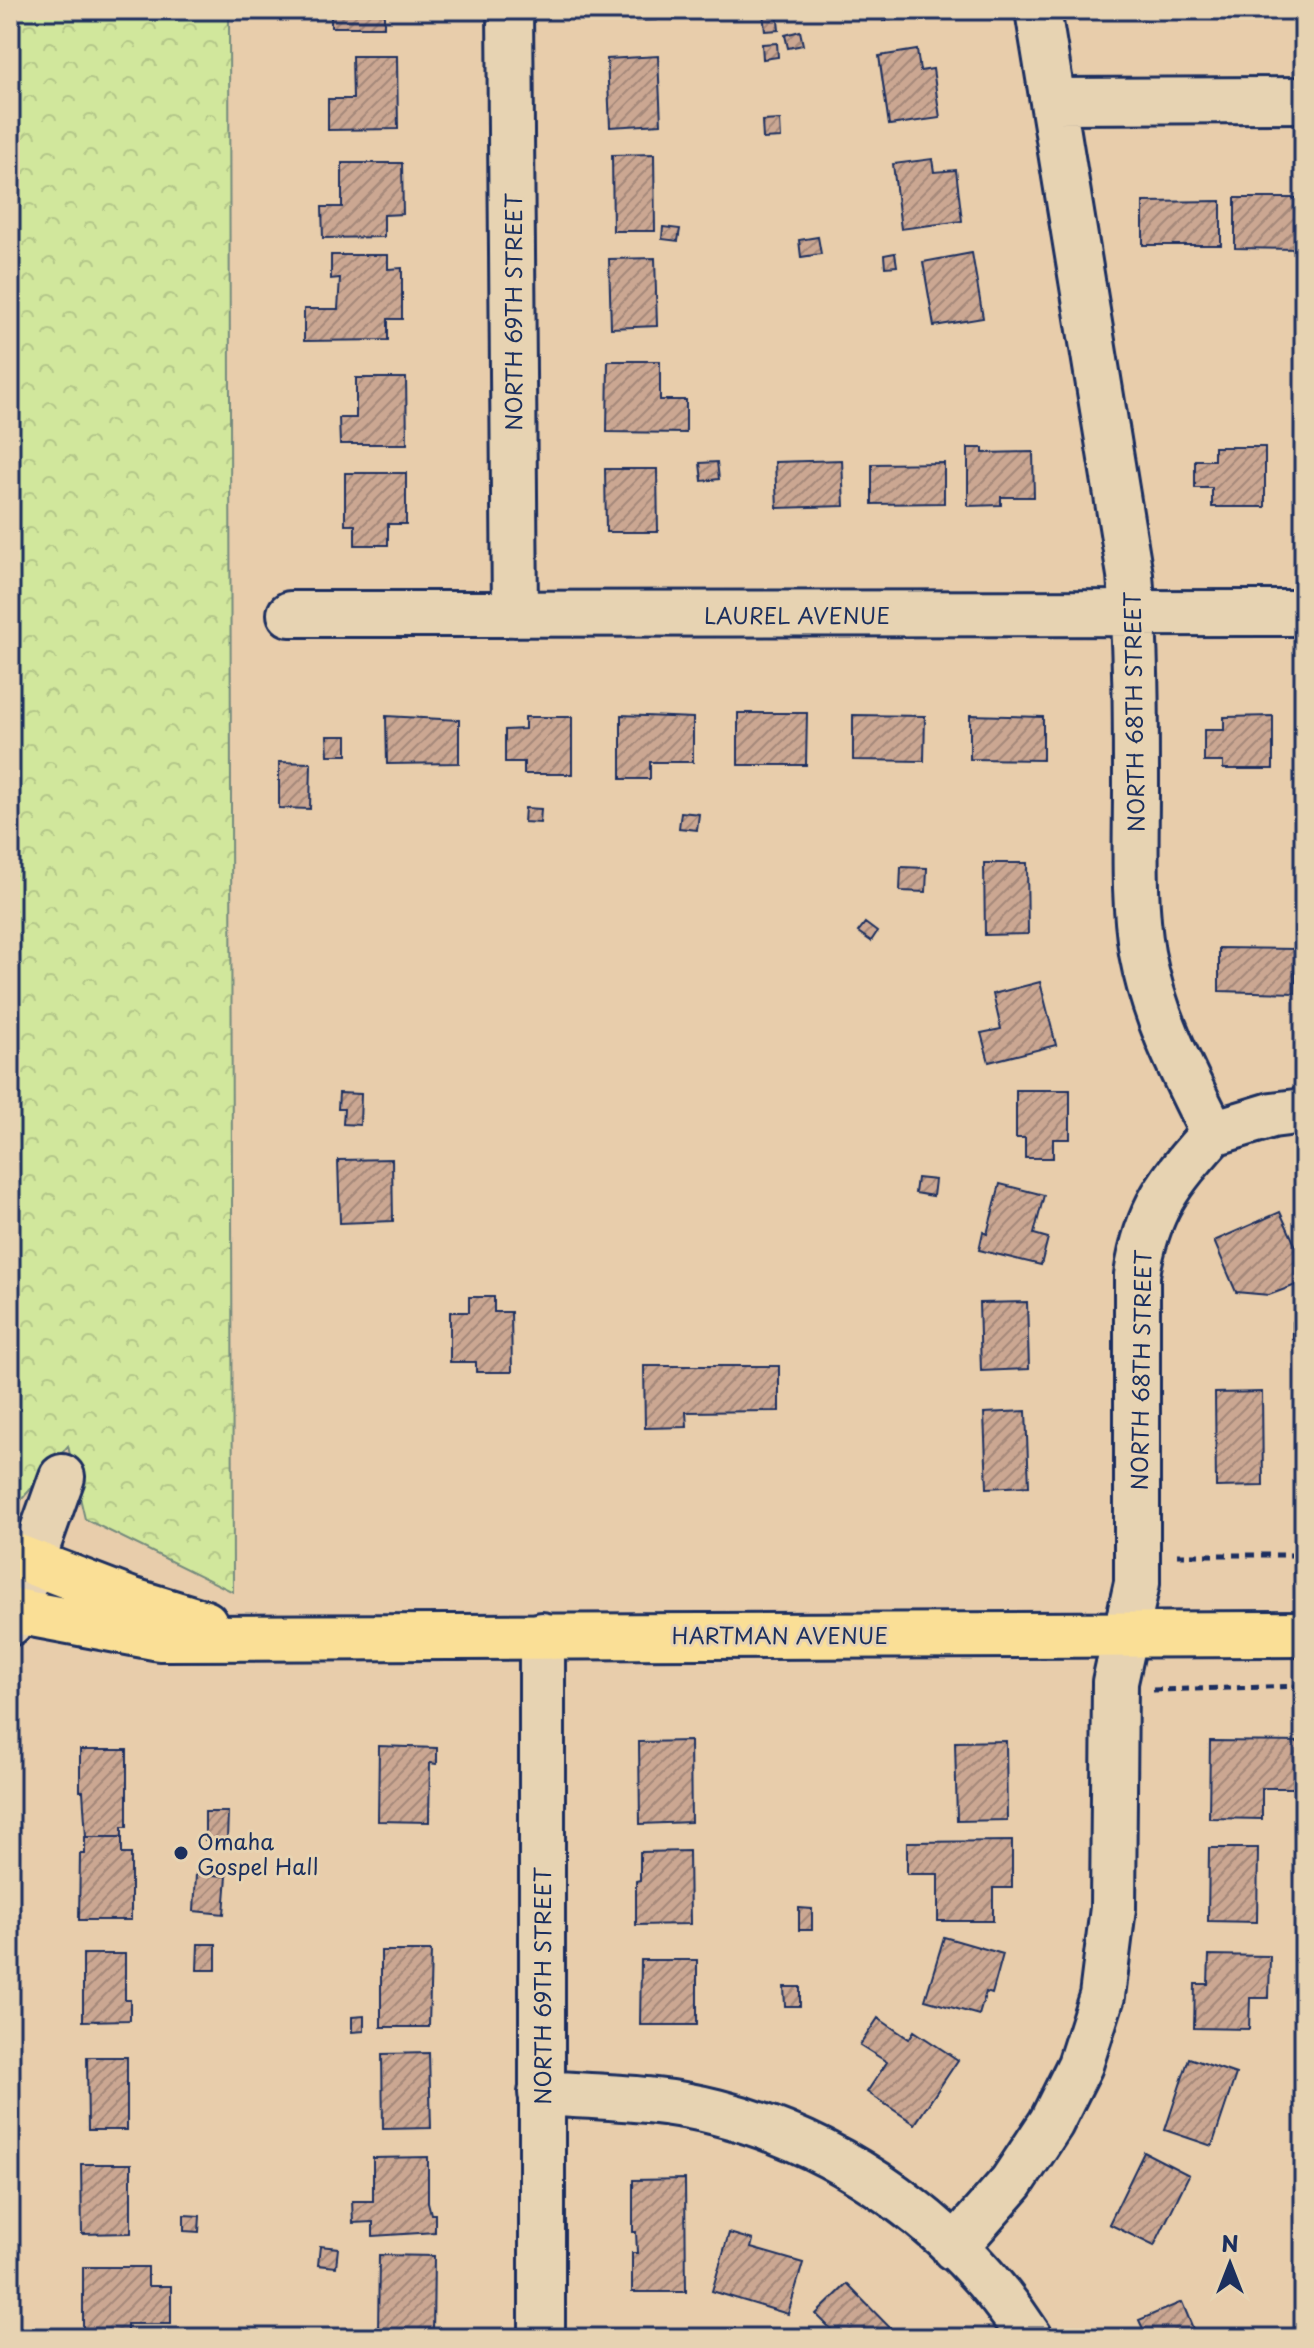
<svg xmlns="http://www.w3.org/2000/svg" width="1314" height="2348" font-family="'Playpen Sans',sans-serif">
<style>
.forest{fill:url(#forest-crowns);stroke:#768b7d;stroke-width:2}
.building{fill:url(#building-hatch);stroke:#1b2f5e;stroke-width:2}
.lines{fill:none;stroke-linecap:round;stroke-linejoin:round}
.minor-casing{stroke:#1b2f5e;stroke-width:50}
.major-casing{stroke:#1b2f5e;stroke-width:50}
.path{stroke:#1b2f5e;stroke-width:5;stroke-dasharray:8 6;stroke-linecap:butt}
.minor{stroke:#e7d3b2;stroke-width:44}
.major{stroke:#fadf96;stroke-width:44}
.poi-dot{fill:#1b2f5e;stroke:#e7d3b2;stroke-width:3}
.labels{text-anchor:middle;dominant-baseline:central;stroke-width:6;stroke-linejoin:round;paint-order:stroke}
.street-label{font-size:22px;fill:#1b2f5e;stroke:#e7d3b2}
.poi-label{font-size:22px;fill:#1b2f5e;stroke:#e7d3b2;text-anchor:start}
</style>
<defs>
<pattern id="forest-crowns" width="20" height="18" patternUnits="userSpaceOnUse" patternTransform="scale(2)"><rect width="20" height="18" fill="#d1e79c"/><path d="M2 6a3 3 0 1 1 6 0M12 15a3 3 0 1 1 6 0" fill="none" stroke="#b3c689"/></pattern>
<pattern id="building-hatch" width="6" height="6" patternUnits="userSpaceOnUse" patternTransform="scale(2)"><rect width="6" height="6" fill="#cba792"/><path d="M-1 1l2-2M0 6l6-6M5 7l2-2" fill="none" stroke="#a4887a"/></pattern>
</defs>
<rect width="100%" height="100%" fill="#e8cdab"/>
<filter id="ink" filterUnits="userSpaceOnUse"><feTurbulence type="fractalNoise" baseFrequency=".0125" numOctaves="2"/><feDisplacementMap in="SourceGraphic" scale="16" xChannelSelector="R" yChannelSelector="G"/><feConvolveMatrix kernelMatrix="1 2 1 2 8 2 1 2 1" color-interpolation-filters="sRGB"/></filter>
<g filter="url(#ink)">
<path class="forest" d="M10 10H229L233 1592 85 1519 68 1446 15 1507 10 1505Z"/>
<path class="building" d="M331 10H384V27H331Z
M613 10H656L657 20 613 21Z
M881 10H931L883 21Z
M1140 10H1176L1142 17Z
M777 11 779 30 765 31 763 12Z
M800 31 803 45 788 48 785 35Z
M777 43 778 57 763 59 762 44Z
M917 50 920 71 933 69 940 118 889 125 879 56Z
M352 56H397L398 129 328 130V99H353Z
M658 56 661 124 610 127 607 59Z
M780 120 781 138 763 139 762 121Z
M654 154 655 231H613L612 155Z
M932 159 934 172 956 170 962 221 901 229 893 164Z
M342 163H402L403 214 384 215V237L323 238 322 207H342Z
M1235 198H1304V249L1235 248Z
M1221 201V245H1143V202Z
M663 227 680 229 678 241 662 239Z
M818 237 821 254 801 257 799 240Z
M895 253 897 266 885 267 884 255Z
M972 253 983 318 934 326 923 262Z
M331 255H388V269L402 268V319H388V340L304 341V309H338L340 278 331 279Z
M655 258 657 326 611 328 609 259Z
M608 361H660V400H686V433L607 432Z
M356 378H406L407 444H340L339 418H356Z
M1214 447H1265V507H1212V488H1195V460H1214Z
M968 448H983V453L1033 452 1034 497H1001V505L968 506Z
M842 460 844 506 777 508 775 462Z
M717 462 719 479 702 481 700 463Z
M944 463V503L872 504V464Z
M605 469H657L658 532H606Z
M345 473H406V524H388V545H355V525H345Z
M738 713H807L806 765H738Z
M621 715 693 718V762H650V779H621Z
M853 715 925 716 924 761 853 760Z
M970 715 1043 717V760L970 759Z
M386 716 459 720V763L387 764Z
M1273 716V769H1223V762H1204V730H1224V717Z
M525 717H572V774H524V762H505V730L525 729Z
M327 736H347V755H328Z
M279 762 311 763 310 809 279 808Z
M525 808 541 809 540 823 524 822Z
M681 812 699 814 697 830 679 828Z
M984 863H1027L1028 934 985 935Z
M901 867 927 868 926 892 900 891Z
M865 923 877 932 871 941 858 932Z
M1219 948 1296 949 1295 993 1219 991Z
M1040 982 1056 1045 989 1062 981 1033 1001 1029 993 994Z
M1016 1090H1070V1139H1053V1158H1025V1138H1016Z
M339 1093 361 1094 360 1125 343 1124 344 1109H338Z
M392 1159 393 1221 340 1223 338 1160Z
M917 1178 935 1180 933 1196 915 1193Z
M1000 1184 1044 1195 1034 1234 1048 1238 1041 1265 979 1250 983 1232 987 1234Z
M1280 1212 1299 1253 1304 1282 1269 1295 1236 1292 1214 1241Z
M469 1297H494V1312H511L512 1372H476V1362H450V1312H469Z
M1027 1302 1029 1369 981 1371 979 1303Z
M1293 1322H1304V1339H1293Z
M644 1366H779V1411L686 1412 687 1427 645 1428Z
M1262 1392 1263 1486 1216 1487 1215 1393Z
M1026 1411 1029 1486 987 1488 984 1413Z
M690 1741 691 1822 640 1824 639 1742Z
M1006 1741 1007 1820 957 1821 955 1742Z
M1210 1741 1304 1742V1788H1262V1819L1209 1818Z
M379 1746 437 1748V1764L430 1763 429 1822 378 1821Z
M80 1750H127V1827H122V1837H86L83 1791H80Z
M205 1812H228L227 1840H205Z
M85 1837H122V1854H131V1920H79L80 1854H85Z
M1012 1841V1888H993V1921H938V1874H907V1842Z
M1209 1848H1258L1257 1922 1208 1921Z
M689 1851 690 1924 636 1925V1881L640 1880V1852Z
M196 1874 227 1876 224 1914 194 1911Z
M799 1908 812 1909V1930H799Z
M944 1937 1003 1954 992 1994 986 1992 979 2015 925 2000Z
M198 1944H216V1970H197Z
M381 1951H431L429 2027H381Z
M83 1954H125V2000H130V2020L83 2021Z
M1209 1955 1270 1956 1269 1998H1250L1249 2029 1194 2028 1195 1984H1208Z
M641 1960H697V2025H640Z
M784 1987H800V2006H785Z
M364 2016V2031L352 2032V2017Z
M878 2018 909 2039 914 2031 958 2060 915 2124 867 2092 887 2062 860 2045Z
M429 2053 431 2128 383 2129 382 2054Z
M87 2057H127V2130H88Z
M1189 2058 1236 2074 1212 2146 1165 2130Z
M1144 2152 1189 2175 1154 2246 1109 2224Z
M428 2157V2202L431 2214H435V2232L373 2236V2222L353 2223 352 2201H373V2158Z
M81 2164H131V2233L82 2234Z
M685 2179 686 2292H632V2253H637L636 2232H633V2180Z
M184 2215 200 2216 199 2232 184 2231Z
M729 2233 753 2240 751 2248 803 2263 788 2314 712 2291Z
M320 2246 338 2248 336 2267 318 2265Z
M379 2255 434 2256 433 2336 378 2335Z
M83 2267H148V2286H171V2324H127V2338H83Z
M847 2284 900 2338H826L833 2331 816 2314Z
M1182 2302 1197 2338H1147L1139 2320Z"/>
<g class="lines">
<defs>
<path id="minor" d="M510 10 515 614
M1038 10 1130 575C1136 646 1136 717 1136 788 1136 843 1133 899 1142 953 1154 1018 1184 1075 1213 1133
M1053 101 1304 100
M290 614 1304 613
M1213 1133 1272 1115 1304 1111
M10 1623 62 1477
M541 2093C600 2097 660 2097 716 2112 843 2144 959 2228 1030 2338
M954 2248 1012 2182 1051 2123 1080 2065 1102 1996 1113 1908 1115 1682 1137 1583V1275C1147 1209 1170 1181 1213 1133
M542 2338V1635"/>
<path id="major" d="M10 1554 133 1601 205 1623
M10 1610 159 1638 1304 1634"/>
</defs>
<use href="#minor" class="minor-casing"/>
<use href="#major" class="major-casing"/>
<path class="path" d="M1177 1555H1304
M1153 1690 1304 1686"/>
<use href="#minor" class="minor"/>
<use href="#major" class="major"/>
</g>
</g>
<circle class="poi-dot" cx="181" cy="1853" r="8"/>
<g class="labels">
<g class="street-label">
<text transform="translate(512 312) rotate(-90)">NORTH 69TH STREET</text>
<text x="797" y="614">LAUREL AVENUE</text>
<text transform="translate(1133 712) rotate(-91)">NORTH 68TH STREET</text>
<text transform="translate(1140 1370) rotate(-89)">NORTH 68TH STREET</text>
<text x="780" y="1634">HARTMAN AVENUE</text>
<text transform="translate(541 1986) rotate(-90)">NORTH 69TH STREET</text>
</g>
<g class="poi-label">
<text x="197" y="1840">Omaha<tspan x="197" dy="25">Gospel Hall</tspan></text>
</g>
</g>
<rect width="1314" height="2348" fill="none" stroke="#e7d3b2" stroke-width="40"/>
<rect x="20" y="20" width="1274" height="2308" fill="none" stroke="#1b2f5e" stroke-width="3" filter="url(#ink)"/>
<g transform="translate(1230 2264)" stroke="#e7d3b2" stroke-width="6" paint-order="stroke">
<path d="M0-6L14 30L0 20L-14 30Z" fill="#1b2f5e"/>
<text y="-12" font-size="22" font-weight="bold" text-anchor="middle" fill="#1b2f5e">N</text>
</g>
</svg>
